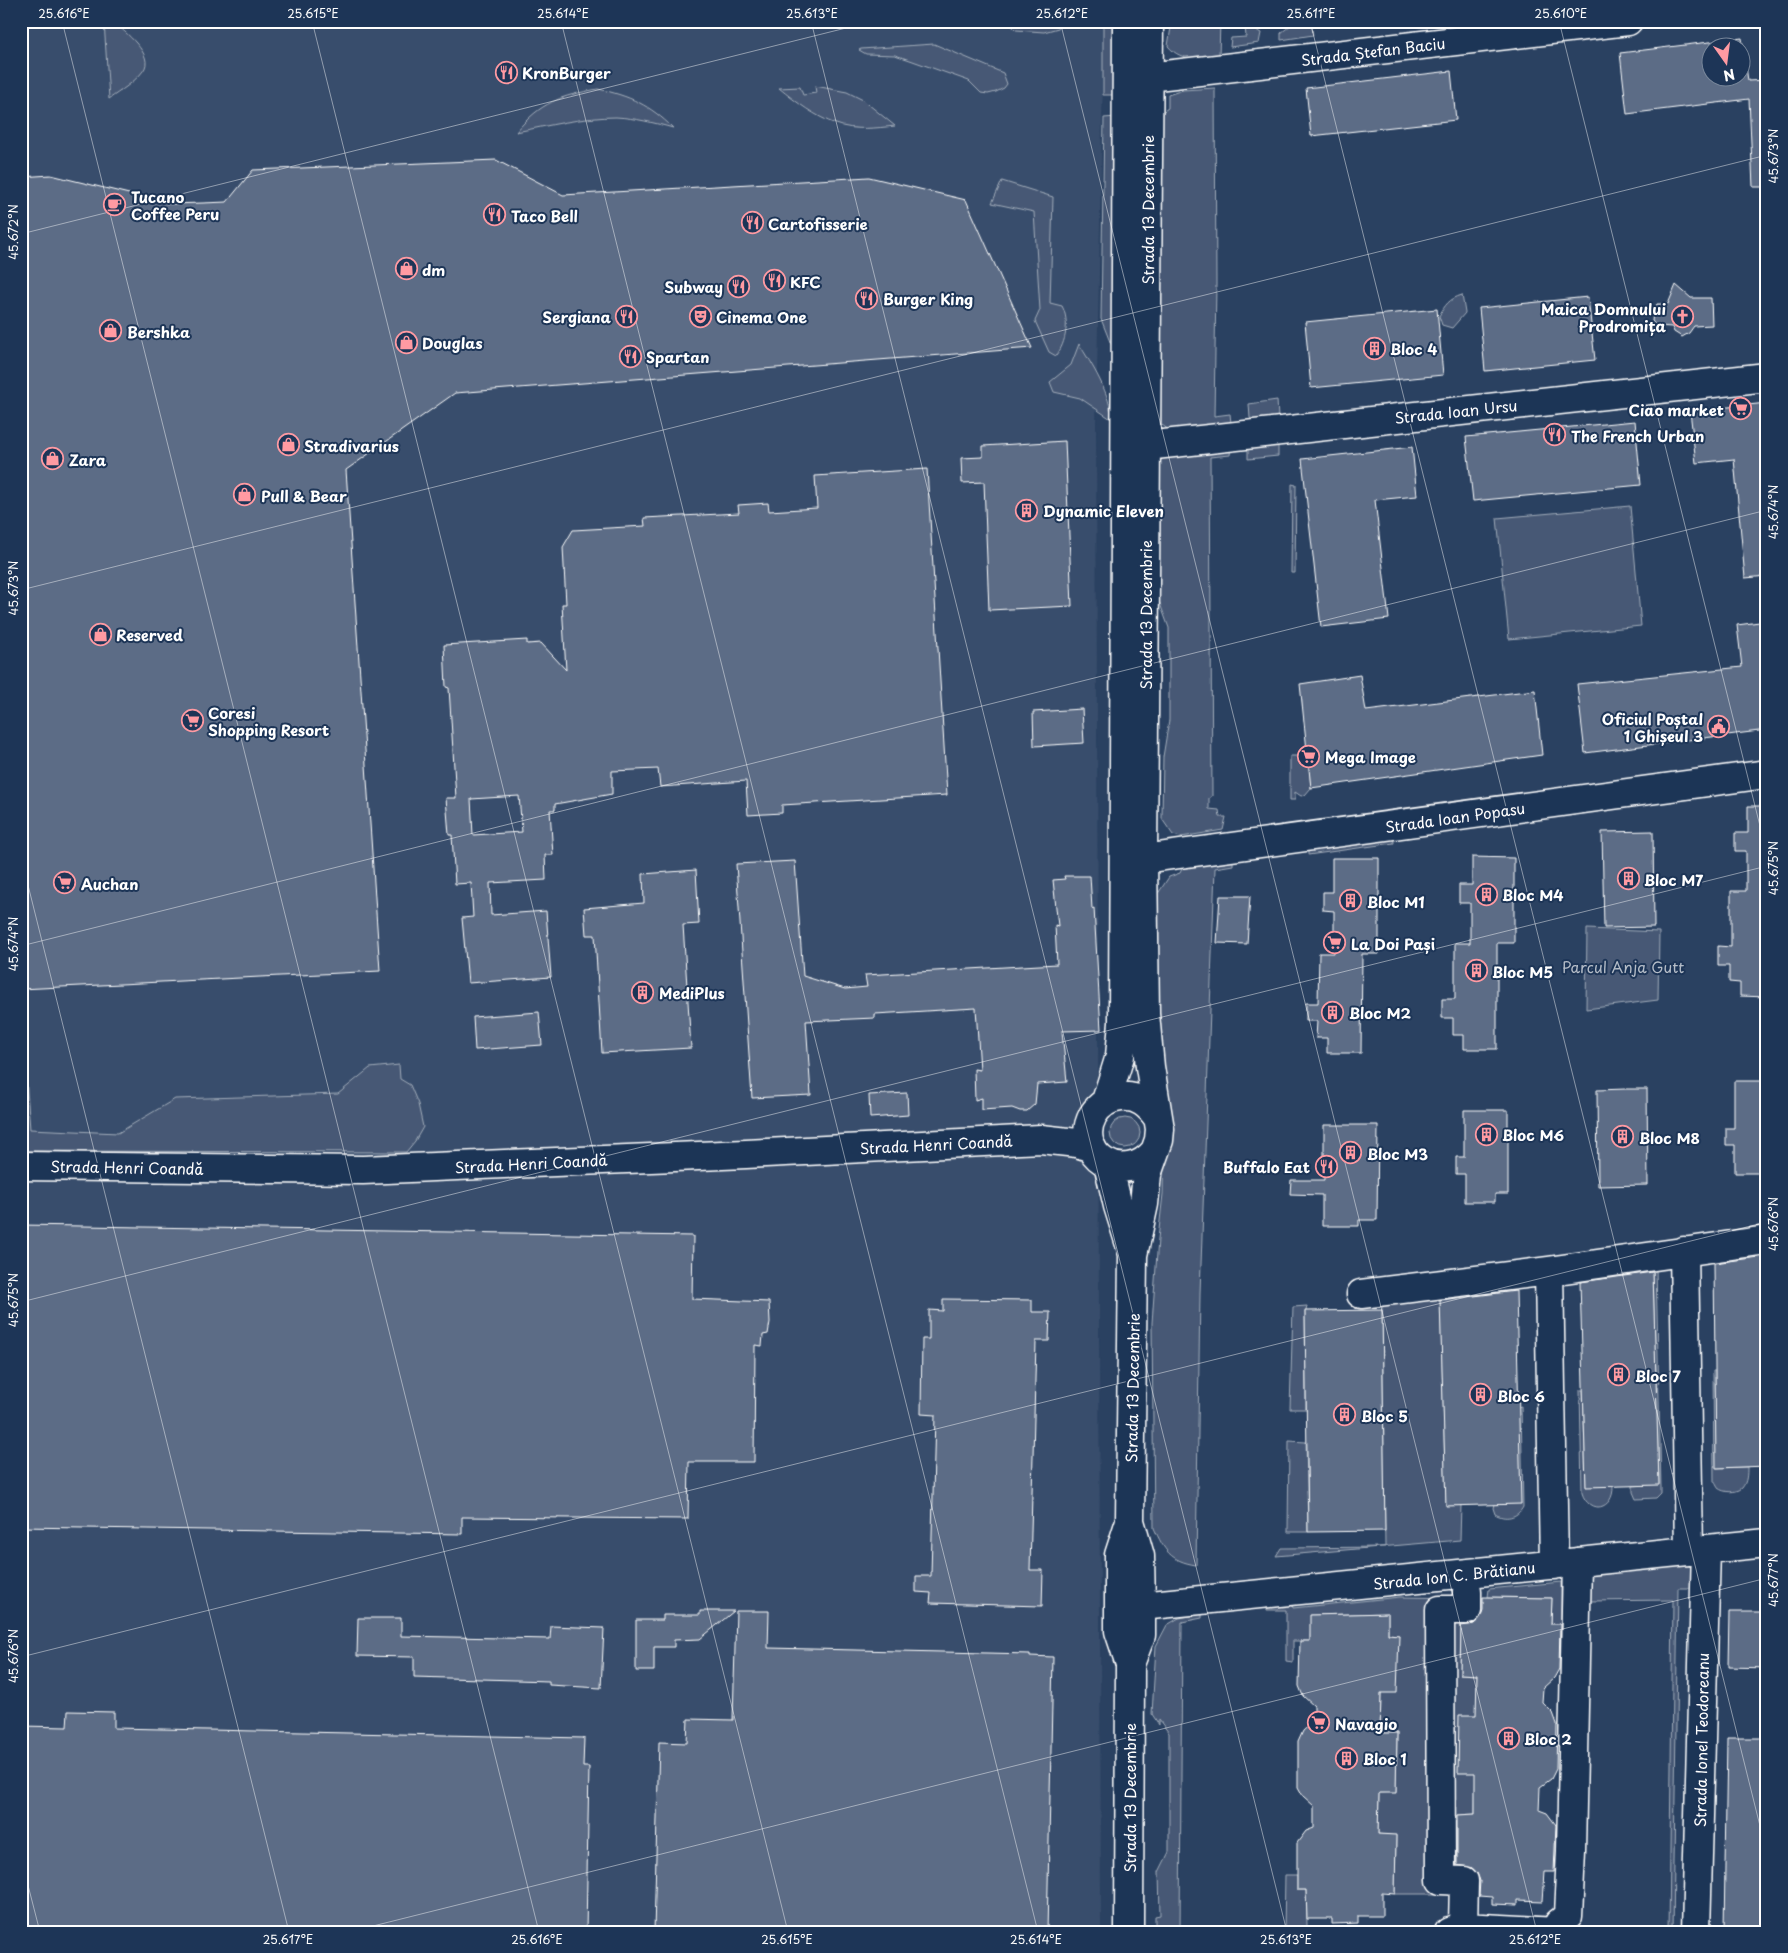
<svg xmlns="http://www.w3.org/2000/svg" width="1788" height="1953" font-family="'Playpen Sans',sans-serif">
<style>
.built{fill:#394e6c}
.green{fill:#465975;stroke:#a2acba}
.building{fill:#5b6c86;stroke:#fff;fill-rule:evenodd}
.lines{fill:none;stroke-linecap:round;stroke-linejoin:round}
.minor-casing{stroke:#fff;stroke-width:31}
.major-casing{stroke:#fff;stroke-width:31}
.minor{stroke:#1d3557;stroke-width:28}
.major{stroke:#1d3557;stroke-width:28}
.ticks{fill:none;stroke:#fff;stroke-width:1;stroke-opacity:0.45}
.labels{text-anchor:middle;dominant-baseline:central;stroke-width:4;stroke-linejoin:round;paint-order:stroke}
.street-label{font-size:15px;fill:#fff;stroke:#1d3557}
.poi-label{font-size:15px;font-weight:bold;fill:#fff;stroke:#1d3557;text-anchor:start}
.park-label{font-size:15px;fill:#b5bdc8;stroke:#1d3557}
.neatline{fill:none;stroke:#fff;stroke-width:2}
.ticks-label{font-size:12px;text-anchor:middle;fill:#fff}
</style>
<rect width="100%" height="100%" fill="#2a4161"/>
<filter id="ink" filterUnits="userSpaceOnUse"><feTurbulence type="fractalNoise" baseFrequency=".02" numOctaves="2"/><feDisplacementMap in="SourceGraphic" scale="10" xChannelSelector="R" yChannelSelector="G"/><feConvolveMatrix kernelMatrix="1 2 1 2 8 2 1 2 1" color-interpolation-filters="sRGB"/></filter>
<g filter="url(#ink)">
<path class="built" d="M21 21H1104L1096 424 1101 1932H21Z"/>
<path class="green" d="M104 21H113C124 32 156 55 143 71 135 82 120 91 109 99Z
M1007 21H1070L1058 28 1044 32 1016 30Z
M1103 21H1115L1116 95H1103Z
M1172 21H1220L1219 56C1199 57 1182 63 1168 46Z
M1228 21H1245V23L1261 33 1259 43 1230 47 1231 38 1246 37 1245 26 1230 27Z
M1296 21H1311L1313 35 1281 40V33Z
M934 44 1003 73 1007 84 1004 88 996 92 988 94 981 93 969 81 910 60 895 55 866 54 859 50 861 49Z
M815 86 847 92 863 100 895 126C877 128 854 131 836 124 816 117 796 102 779 88L800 87 803 95 816 93Z
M1215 88 1216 285 1214 416 1230 414 1231 423 1225 426 1169 430 1158 422V115L1168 108V95L1183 90Z
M598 89C630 96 650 105 673 128 655 123 635 118 616 117 582 117 548 126 516 132 541 102 560 96 598 89Z
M1116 117 1114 352 1101 319 1104 118Z
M1002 181 1053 197 1050 303 1062 306C1070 321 1066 343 1056 356L1049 352 1035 321 1040 310 1034 212 992 203Z
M1462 295 1465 313 1452 328 1442 325 1439 316C1445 305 1449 299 1462 295Z
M1079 344C1091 363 1112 396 1111 419L1080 398 1054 392 1050 382 1071 365Z
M1277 400 1278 418 1258 422 1250 418 1249 404Z
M1278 443V456L1248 459V447Z
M1231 447 1230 455 1210 457 1212 796 1209 798V809L1219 810 1220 817H1226L1223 830 1181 837 1173 835 1162 819 1163 757 1169 720V628L1155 590 1158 466 1161 460 1169 454Z
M1292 484 1296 485 1295 573H1291Z
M1630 506 1641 626 1509 639 1497 518Z
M1290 756H1308L1311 788 1305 795 1301 796 1295 792V800H1290Z
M1393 833 1394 843 1308 855V845Z
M1233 856V865L1215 868 1200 1293 1196 1565C1170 1561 1164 1550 1154 1528L1152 1323 1158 1239 1163 1194 1164 1142 1159 1034 1157 895 1169 877 1180 873 1184 865Z
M1587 929 1659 932 1658 1000 1586 1009Z
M21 1012 30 1129 118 1133 175 1099 338 1094 370 1068 399 1065 400 1079 410 1085 418 1104 423 1127 415 1141 406 1152 21 1151Z
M1110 1133a15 15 0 1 1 30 0a15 15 0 1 1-30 0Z
M1653 1269H1656L1661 1488V1493L1656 1498 1636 1499 1633 1492V1486L1659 1484Z
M1440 1291 1446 1505H1461L1460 1540 1276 1556 1281 1548 1385 1547 1382 1293Z
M1307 1306 1306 1311 1305 1312 1306 1409H1290L1293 1307Z
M1713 1371H1715L1717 1468 1747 1467C1747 1474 1747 1482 1742 1488 1737 1493 1724 1493 1718 1488 1718 1488 1715 1482 1714 1481Z
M1580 1390H1583L1586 1486H1613C1614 1510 1589 1515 1582 1493Z
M1521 1406 1523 1507C1517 1518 1505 1520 1495 1514L1493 1508 1518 1407Z
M1289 1441 1306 1442 1308 1532H1288Z
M1681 1564 1691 1567V1588H1678L1673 1932H1669L1673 1600 1589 1601V1576Z
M1561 1582V1624H1551L1552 1598 1488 1597 1489 1589Z
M1400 1597 1472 1598 1461 1618 1460 1674 1477 1675 1475 1814 1457 1815 1456 1894H1395L1396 1836 1378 1834 1379 1793 1396 1792 1397 1734 1380 1733 1381 1693 1399 1635 1388 1634V1613L1311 1615 1310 1641H1293V1663L1286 1662V1610H1267V1607L1292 1604 1293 1608Z
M1202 1614V1618L1182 1622 1180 1932H1155V1916L1160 1915 1159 1872 1169 1852V1733L1159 1720V1725L1152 1714 1156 1646 1167 1625 1179 1618Z
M1285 1875H1297V1890H1306L1307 1926 1301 1932H1284Z"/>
<path class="building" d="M1742 38 1748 81 1767 80V187H1753L1749 99 1627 114 1620 53ZM1710 48H1740V78H1710Z
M1451 71 1456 120 1311 136 1306 88Z
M496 160 563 195 869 177 966 200 1032 348 455 393 346 470 380 971 21 989V177L51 175 170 204 203 203 227 202 253 170Z
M1676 285 1691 298H1711L1712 325 1694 326 1689 333 1682 337 1674 332 1672 327 1656 326 1652 321 1653 312 1657 304H1668Z
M1588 297 1595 360 1485 371 1479 308Z
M1437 309 1443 375 1311 388 1305 322Z
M1767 403V576L1745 578 1734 459 1696 463 1690 411Z
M1635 421 1641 485 1473 501 1466 437Z
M1065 441 1072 606 989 610 984 482 962 483 961 458 983 457V446Z
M1412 447 1417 496 1375 500 1389 619 1321 627 1302 459Z
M927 469 947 795 782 805V813L748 815 746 781 660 787 658 769 612 771V794L555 804V810H550L553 855H545L546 880 490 883 491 915 546 911 551 977 468 983 462 918 473 917 471 883 455 884 452 835H449L446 798H456L449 688 446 687 444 645 527 640V644L541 643 566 670 562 604H566L563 547 573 530 645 526 644 518 739 513 738 505 768 503 769 511 817 508 815 476ZM519 796 522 832 473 835 471 799Z
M1767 621V730L1585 753 1577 684 1742 667 1737 625Z
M1360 675 1366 711 1535 690 1542 755 1311 788 1300 684Z
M1082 709 1084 743 1034 746 1033 712Z
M1748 806H1767V997L1740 996V983L1729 982V966H1718V946L1731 947V891H1746V851H1735V833H1748Z
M1653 831 1654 927 1604 928 1602 832Z
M1472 857 1514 858V943H1497V1049H1464V1035H1453V1018H1442V999H1455V943H1470V903H1459V885H1472Z
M1332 858H1379V954H1362L1361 1053H1327V1038H1316L1317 1021H1306V1003H1318L1319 953H1334V911L1323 910V892H1332Z
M795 861 803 976 845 989 867 987 865 975 1057 964 1055 925 1058 926 1053 880 1065 879 1064 876H1090L1092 909 1094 908 1101 1030 1062 1031 1067 1082 1037 1084 1035 1104 1027 1111H1020L1012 1108 982 1110V1098L975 1100 974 1069 980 1070 976 1008 875 1014V1018L806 1021 811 1095 752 1098 736 864Z
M696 870 699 924 683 925 691 1048 602 1053 595 935H586L584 908 644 903 643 874Z
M1220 896H1250L1247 944 1217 943Z
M539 1012 542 1045 475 1050 473 1017Z
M1734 1081H1767L1766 1173H1735V1145H1726V1128H1734Z
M1626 1089H1647L1648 1185 1598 1186 1597 1090Z
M907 1093 908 1115 870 1118 869 1095Z
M1464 1110H1508V1194H1495V1202H1465V1174H1456V1157H1464Z
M1324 1125H1378L1377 1220H1359V1226H1322V1195L1290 1194 1291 1180H1324Z
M21 1225 693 1236 692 1299 769 1302 770 1322 768 1334 763 1335 762 1346 755 1345 754 1462H689L688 1519 462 1517V1534L21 1527Z
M1767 1256V1466L1716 1468 1714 1263Z
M1653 1272 1659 1485 1586 1487 1580 1282Z
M1516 1291 1521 1504 1446 1506 1440 1300Z
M943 1299 1032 1300V1312H1050L1049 1341H1036L1030 1570H1043L1042 1606 930 1603 931 1593 916 1592V1576H931L935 1415 921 1414 922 1339H929V1310L943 1311Z
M1382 1310 1385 1531 1308 1532 1305 1311Z
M1483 1597 1552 1598 1551 1624H1560L1559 1669 1554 1678 1543 1688 1542 1702 1553 1713 1557 1724 1556 1769 1551 1779 1540 1787 1539 1810 1547 1813 1556 1825 1554 1872H1545L1543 1901 1518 1900V1905L1492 1904V1897L1479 1896 1480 1881 1477 1873 1472 1868 1457 1865V1815L1475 1814V1773H1458L1459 1715H1476L1477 1675 1460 1674 1461 1626 1474 1624 1480 1618 1483 1610Z
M700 1611H734L700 1639 674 1640V1647H654V1671H636V1620H663V1615H700Z
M736 1611H769L768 1648 1030 1654V1656L1053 1657 1047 1932H654L659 1742 687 1743 688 1719 733 1720Z
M1729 1612H1767V1668L1728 1667Z
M1388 1613V1634L1399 1635 1397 1693H1381L1380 1733H1397L1396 1793H1379L1378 1834 1396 1835 1395 1894 1382 1893V1916H1358V1923L1332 1924V1919H1307L1306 1890H1297V1843L1306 1831 1314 1828V1806L1303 1796 1298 1787V1742L1303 1731 1314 1721V1706L1303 1696 1299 1686 1300 1641H1310V1615Z
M358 1618H401V1636L550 1639 551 1626 604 1628 601 1688 549 1685V1681L414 1677V1657L357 1656Z
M68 1711 114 1712V1728L584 1738 583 1767H589L586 1932H21V1726L67 1727Z
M1727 1738H1767V1931L1724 1930Z"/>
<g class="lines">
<defs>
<path id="minor" d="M1148 77 1628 21
M1146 446 1767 377
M1143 859 1767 774
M21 1166 363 1170 746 1154 1041 1139 1077 1143 1092 1148
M1684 1251 1689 1551
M1549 1271 1554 1565
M1361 1294 1549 1271 1767 1240
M1141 1606 1767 1543
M1463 1927 1464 1881 1441 1880 1440 1610H1467V1591
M1449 1932 1463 1927 1558 1932
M1558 1932 1559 1923 1568 1916 1571 1851 1577 1562
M1696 1932 1706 1549"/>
<path id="major" d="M1106 1101 1120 1056 1123 1023 1127 21
M1155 1151C1124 1189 1072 1154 1093 1115 1099 1105 1109 1098 1121 1097 1138 1095 1149 1105 1158 1118
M1108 1164 1118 1206 1133 1254
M1130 1664 1141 1635V1606L1140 1556 1130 1521
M1129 1932 1130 1664 1119 1631V1555L1130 1521 1133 1255 1144 1204 1147 1174 1159 1140 1160 1129 1150 1067 1145 1014 1143 859 1149 21"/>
</defs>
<use href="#minor" class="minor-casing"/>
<use href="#major" class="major-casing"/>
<use href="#minor" class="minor"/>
<use href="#major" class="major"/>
</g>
</g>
<path class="ticks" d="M62 21 539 1932M312 21 788 1932M561 21 1038 1932M811 21 1287 1932M1060 21 1537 1932M1310 21 1767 1854M1559 21 1767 854M21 234 874 21M21 590 1767 155M21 857 289 1932M21 946 1767 510M21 1302 1767 866M21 1657 1767 1222M21 1858 40 1932M349 1932 1767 1578"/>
<defs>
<symbol id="restaurant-ring" viewBox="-11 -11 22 22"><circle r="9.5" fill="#1d3557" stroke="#ff9aa2" stroke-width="1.5"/><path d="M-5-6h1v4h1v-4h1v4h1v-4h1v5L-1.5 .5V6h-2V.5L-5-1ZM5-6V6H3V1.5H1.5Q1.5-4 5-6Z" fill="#ff9aa2"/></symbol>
<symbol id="cafe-ring" viewBox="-11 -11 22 22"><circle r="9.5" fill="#1d3557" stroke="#ff9aa2" stroke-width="1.5"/><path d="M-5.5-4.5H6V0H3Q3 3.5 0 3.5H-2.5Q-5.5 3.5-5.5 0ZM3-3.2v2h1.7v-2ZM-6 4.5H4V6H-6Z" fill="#ff9aa2"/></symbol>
<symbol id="shop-ring" viewBox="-11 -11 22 22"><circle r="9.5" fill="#1d3557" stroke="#ff9aa2" stroke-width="1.5"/><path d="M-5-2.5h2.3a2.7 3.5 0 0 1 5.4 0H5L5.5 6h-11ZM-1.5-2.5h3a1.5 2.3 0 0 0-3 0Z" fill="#ff9aa2"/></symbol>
<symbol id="theatre-ring" viewBox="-11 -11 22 22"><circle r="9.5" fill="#1d3557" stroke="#ff9aa2" stroke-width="1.5"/><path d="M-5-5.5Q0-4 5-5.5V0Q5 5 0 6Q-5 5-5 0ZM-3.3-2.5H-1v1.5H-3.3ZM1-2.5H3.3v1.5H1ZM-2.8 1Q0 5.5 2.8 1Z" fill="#ff9aa2"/></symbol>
<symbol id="church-ring" viewBox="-11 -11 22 22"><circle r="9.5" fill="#1d3557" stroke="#ff9aa2" stroke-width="1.5"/><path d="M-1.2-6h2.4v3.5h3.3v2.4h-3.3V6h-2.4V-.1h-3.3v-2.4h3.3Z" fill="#ff9aa2"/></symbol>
<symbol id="building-ring" viewBox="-11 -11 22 22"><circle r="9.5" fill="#1d3557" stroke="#ff9aa2" stroke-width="1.5"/><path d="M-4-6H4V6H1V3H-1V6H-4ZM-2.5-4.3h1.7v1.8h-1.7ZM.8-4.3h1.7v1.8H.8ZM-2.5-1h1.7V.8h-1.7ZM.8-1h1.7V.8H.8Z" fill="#ff9aa2"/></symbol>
<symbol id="supermarket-ring" viewBox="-11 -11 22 22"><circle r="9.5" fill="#1d3557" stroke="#ff9aa2" stroke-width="1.5"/><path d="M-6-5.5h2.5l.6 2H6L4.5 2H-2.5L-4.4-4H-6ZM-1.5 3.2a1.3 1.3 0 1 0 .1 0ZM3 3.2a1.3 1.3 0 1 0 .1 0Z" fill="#ff9aa2"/></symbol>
<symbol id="civic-ring" viewBox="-11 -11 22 22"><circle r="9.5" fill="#1d3557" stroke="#ff9aa2" stroke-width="1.5"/><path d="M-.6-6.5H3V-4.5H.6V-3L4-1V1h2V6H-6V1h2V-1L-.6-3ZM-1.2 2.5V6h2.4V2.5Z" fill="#ff9aa2"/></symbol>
</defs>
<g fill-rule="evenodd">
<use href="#restaurant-ring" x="494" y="60" width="25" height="25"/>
<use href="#cafe-ring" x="102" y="192" width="25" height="25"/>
<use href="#restaurant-ring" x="482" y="202" width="25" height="25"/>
<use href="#restaurant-ring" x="740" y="210" width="25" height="25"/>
<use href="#shop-ring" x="394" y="256" width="25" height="25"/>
<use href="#restaurant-ring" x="762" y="268" width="25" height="25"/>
<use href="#restaurant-ring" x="726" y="274" width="25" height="25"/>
<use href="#restaurant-ring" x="854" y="286" width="25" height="25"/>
<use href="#restaurant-ring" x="614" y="304" width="25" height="25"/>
<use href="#theatre-ring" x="688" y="304" width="25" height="25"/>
<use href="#church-ring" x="1670" y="304" width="25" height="25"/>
<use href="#shop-ring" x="98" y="318" width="25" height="25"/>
<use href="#shop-ring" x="394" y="330" width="25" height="25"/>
<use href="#building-ring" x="1362" y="336" width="25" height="25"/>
<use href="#restaurant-ring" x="618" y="344" width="25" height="25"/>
<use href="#supermarket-ring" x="1728" y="396" width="25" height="25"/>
<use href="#restaurant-ring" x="1542" y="422" width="25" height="25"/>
<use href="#shop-ring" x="276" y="432" width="25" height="25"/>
<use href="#shop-ring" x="40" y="446" width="25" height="25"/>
<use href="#shop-ring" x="232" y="482" width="25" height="25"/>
<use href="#building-ring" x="1014" y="498" width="25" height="25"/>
<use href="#shop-ring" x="88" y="622" width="25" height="25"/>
<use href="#supermarket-ring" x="180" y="708" width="25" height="25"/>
<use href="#civic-ring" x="1706" y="714" width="25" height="25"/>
<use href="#supermarket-ring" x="1296" y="744" width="25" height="25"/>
<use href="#building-ring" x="1616" y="866" width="25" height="25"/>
<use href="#supermarket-ring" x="52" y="870" width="25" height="25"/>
<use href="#building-ring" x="1474" y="882" width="25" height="25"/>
<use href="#building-ring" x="1338" y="888" width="25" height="25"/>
<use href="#supermarket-ring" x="1322" y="930" width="25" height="25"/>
<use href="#building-ring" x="1464" y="958" width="25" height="25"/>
<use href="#building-ring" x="630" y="980" width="25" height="25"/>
<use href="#building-ring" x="1320" y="1000" width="25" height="25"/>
<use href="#building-ring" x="1474" y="1122" width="25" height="25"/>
<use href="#building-ring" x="1610" y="1124" width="25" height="25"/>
<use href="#building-ring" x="1338" y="1140" width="25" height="25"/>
<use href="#restaurant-ring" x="1314" y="1154" width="25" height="25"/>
<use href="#building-ring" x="1606" y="1362" width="25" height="25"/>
<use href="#building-ring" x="1468" y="1382" width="25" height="25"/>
<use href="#building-ring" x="1332" y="1402" width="25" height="25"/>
<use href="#supermarket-ring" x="1306" y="1710" width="25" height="25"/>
<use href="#building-ring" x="1496" y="1726" width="25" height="25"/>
<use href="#building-ring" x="1334" y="1746" width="25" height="25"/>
</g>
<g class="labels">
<g class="street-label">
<text transform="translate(1373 51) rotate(-7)">Strada Ștefan Baciu</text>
<text transform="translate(1147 210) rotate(-90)">Strada 13 Decembrie</text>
<text transform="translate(1456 411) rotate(-6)">Strada Ioan Ursu</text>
<text transform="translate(1145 615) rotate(-90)">Strada 13 Decembrie</text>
<text transform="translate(1455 817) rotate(-8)">Strada Ioan Popasu</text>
<text transform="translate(936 1144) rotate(-3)">Strada Henri Coandă</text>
<text transform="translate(531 1163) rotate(-3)">Strada Henri Coandă</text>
<text transform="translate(127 1167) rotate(1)">Strada Henri Coandă</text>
<text transform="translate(1132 1388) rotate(-89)">Strada 13 Decembrie</text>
<text transform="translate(1454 1575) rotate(-6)">Strada Ion C. Brătianu</text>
<text transform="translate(1701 1740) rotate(-89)">Strada Ionel Teodoreanu</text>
<text transform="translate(1129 1798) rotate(-90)">Strada 13 Decembrie</text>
</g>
<g class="poi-label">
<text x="522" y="72">KronBurger</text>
<text x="131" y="196">Tucano<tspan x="131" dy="17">Coffee Peru</tspan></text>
<text x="511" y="215">Taco Bell</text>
<text x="768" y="223">Cartofisserie</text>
<text x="422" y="269">dm</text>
<text x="790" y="281">KFC</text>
<text x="723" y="286" text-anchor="end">Subway</text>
<text x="883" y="298">Burger King</text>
<text x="1666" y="308" text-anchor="end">Maica Domnului<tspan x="1666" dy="17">Prodromița</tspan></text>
<text x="611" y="316" text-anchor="end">Sergiana</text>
<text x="716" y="316">Cinema One</text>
<text x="127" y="331">Bershka</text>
<text x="422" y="342">Douglas</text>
<text x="1390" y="348">Bloc 4</text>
<text x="646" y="356">Spartan</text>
<text x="1724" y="409" text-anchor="end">Ciao market</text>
<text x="1571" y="435">The French Urban</text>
<text x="304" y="445">Stradivarius</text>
<text x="69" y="459">Zara</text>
<text x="261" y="495">Pull &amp; Bear</text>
<text x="1043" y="510">Dynamic Eleven</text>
<text x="116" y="634">Reserved</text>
<text x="208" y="712">Coresi<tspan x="208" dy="17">Shopping Resort</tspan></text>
<text x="1703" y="718" text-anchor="end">Oficiul Poștal<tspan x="1703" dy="17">1 Ghișeul 3</tspan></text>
<text x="1325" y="756">Mega Image</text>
<text x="1644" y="879">Bloc M7</text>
<text x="81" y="883">Auchan</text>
<text x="1502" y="894">Bloc M4</text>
<text x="1367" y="901">Bloc M1</text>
<text x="1351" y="943">La Doi Pași</text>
<text x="1492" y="971">Bloc M5</text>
<text x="659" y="992">MediPlus</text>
<text x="1349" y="1012">Bloc M2</text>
<text x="1502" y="1134">Bloc M6</text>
<text x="1639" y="1137">Bloc M8</text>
<text x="1367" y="1153">Bloc M3</text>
<text x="1310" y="1166" text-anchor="end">Buffalo Eat</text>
<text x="1635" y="1375">Bloc 7</text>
<text x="1497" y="1395">Bloc 6</text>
<text x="1361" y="1415">Bloc 5</text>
<text x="1335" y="1723">Navagio</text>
<text x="1524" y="1738">Bloc 2</text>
<text x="1363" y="1758">Bloc 1</text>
</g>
<g class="park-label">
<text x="1623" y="966">Parcul Anja Gutt</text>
</g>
</g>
<rect width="1788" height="1953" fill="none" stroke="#1d3557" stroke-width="55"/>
<g transform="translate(1726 62) rotate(166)"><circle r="24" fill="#1d3557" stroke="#77869a"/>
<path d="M0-4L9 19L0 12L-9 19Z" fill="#ff9aa2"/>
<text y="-8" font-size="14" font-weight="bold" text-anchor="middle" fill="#ffffff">N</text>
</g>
<rect x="28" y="28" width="1732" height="1898" class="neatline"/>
<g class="ticks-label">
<text x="64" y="18">25.616°E</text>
<text x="313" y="18">25.615°E</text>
<text x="563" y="18">25.614°E</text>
<text x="812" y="18">25.613°E</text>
<text x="1062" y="18">25.612°E</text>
<text x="1311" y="18">25.611°E</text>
<text x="1561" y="18">25.610°E</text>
<text transform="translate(1774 156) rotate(-90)" y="4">45.673°N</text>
<text transform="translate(14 232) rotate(-90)" y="4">45.672°N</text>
<text transform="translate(1774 512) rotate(-90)" y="4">45.674°N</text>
<text transform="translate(14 588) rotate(-90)" y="4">45.673°N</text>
<text transform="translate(1774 868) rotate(-90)" y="4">45.675°N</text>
<text transform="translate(14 944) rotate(-90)" y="4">45.674°N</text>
<text transform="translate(1774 1224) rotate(-90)" y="4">45.676°N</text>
<text transform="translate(14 1300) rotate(-90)" y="4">45.675°N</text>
<text transform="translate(1774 1580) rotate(-90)" y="4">45.677°N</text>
<text transform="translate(14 1656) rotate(-90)" y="4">45.676°N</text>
<text x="288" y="1944">25.617°E</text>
<text x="537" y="1944">25.616°E</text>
<text x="787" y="1944">25.615°E</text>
<text x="1036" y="1944">25.614°E</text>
<text x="1286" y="1944">25.613°E</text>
<text x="1535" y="1944">25.612°E</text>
</g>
</svg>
